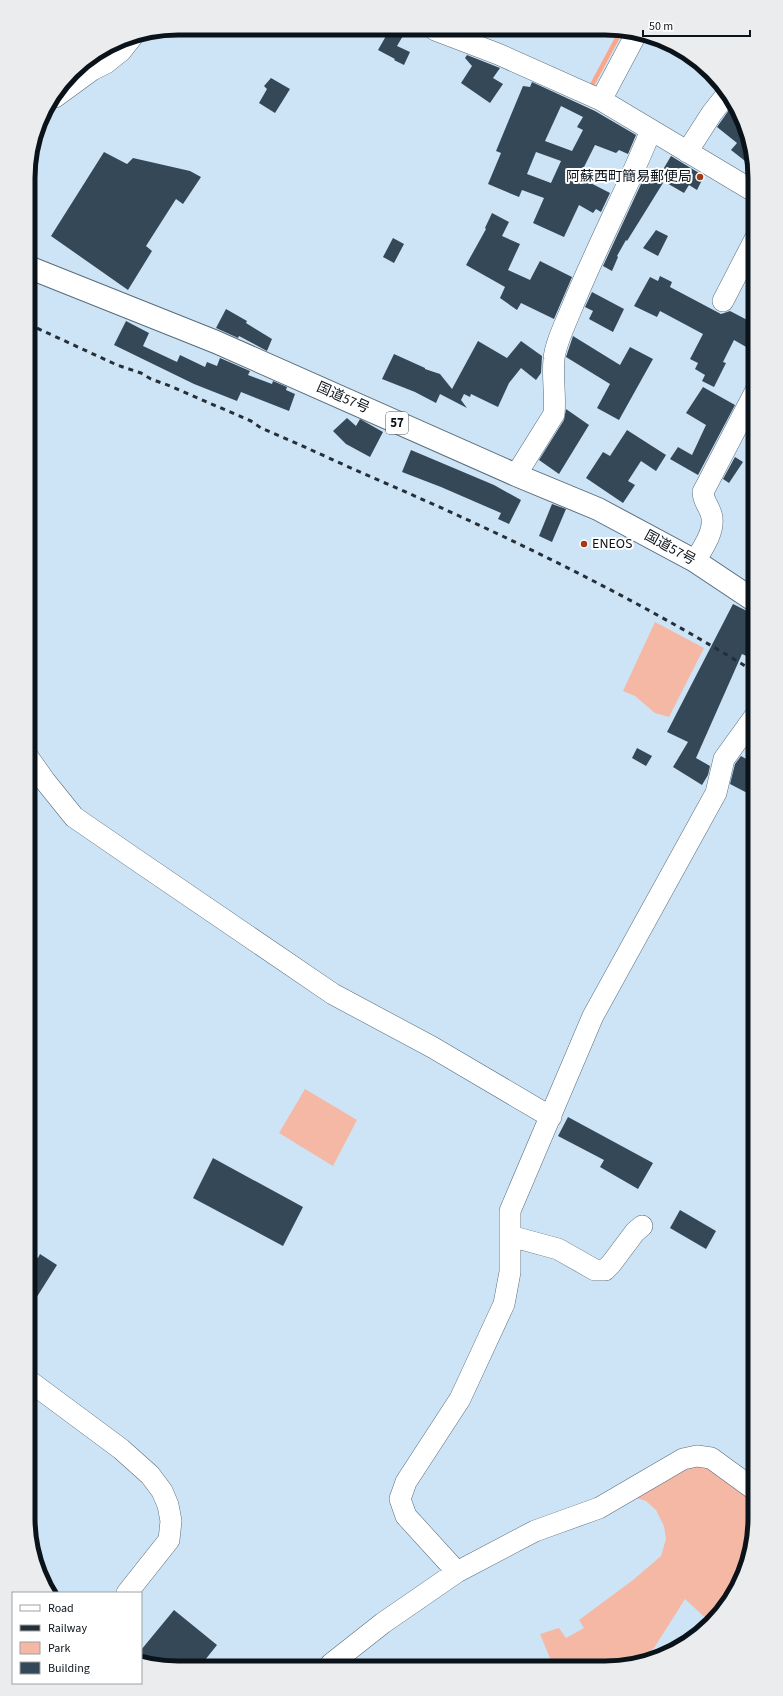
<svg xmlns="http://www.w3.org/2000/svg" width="783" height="1696" font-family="'Source Sans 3','Noto Sans JP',sans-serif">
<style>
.green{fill:#f4b8a4}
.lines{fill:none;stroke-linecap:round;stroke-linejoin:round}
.stream{stroke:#fba589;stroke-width:4.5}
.building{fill:#354858;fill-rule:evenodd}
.minor-casing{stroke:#576c7c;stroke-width:22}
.highway-casing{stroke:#576c7c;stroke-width:24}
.minor{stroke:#fff;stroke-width:21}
.highway{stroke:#fff;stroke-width:22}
.rail{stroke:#252f38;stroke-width:3;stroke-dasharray:5 5;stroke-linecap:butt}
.poi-dot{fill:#a13b13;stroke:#fff;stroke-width:1.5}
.labels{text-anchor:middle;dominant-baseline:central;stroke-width:4;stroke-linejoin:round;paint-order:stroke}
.shield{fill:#fff;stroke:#545a5f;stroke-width:1}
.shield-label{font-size:13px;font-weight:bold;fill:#0b131a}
.poi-label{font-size:14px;fill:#0b131a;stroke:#fff;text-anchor:end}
.street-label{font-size:14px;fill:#0b131a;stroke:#fff}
.rim{fill:none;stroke:#0b131a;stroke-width:5}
</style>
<rect width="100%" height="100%" fill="#cde4f7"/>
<path class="green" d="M655 622 704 648 669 717 655 713 635 696 623 691Z
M305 1089 357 1120 333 1166 279 1133Z
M704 1465 755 1496V1528L744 1575 718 1617 711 1623 685 1599 654 1648 633 1663H552L540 1634 559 1628 566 1638 584 1628 579 1620 633 1580 661 1556 666 1539 664 1526 656 1510 646 1501 630 1496 672 1472Z"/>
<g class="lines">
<path class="stream" d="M592 85 621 31"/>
</g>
<path class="building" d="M390 29H407L397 46 410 52 404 65 394 60 395 59 378 50Z
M467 55 500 68 493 78 503 84 490 103 461 83 472 66 465 58Z
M271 78 290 89 275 113 259 103 267 89 264 86Z
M532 82 595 111 636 135 628 154 619 150 616 153 595 145 579 177 610 193 601 212 596 209 593 213 579 205 564 237 533 223 544 198 522 190 519 197 488 184 501 153 496 151 523 86 530 87ZM561 106 583 117 577 127 583 130 572 151 545 141ZM536 152 561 161 551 183 527 174Z
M729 110 742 120 750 139 754 168 731 150 737 143 717 127Z
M104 152 127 164 133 158 190 171 201 177 183 204 176 199 146 246 152 251 128 290 51 236Z
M671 156 704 176 697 190 689 185 684 193 658 178Z
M647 171 663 183 627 241 626 240 617 256 618 257 612 271 603 266Z
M492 213 509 222 502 236 520 244 508 270 530 280 540 261 572 277 554 319 521 303 517 310 500 298 505 287 466 265 486 229 485 228Z
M656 230 668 236 658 256 643 248Z
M393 238 404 244 394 263 383 257Z
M660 276 672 282 670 287 721 314 730 311 755 324V352L734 340 723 362 726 363 714 387 702 381 705 375 695 369 698 363 690 359 703 334 660 311 657 317 634 306 650 277 658 281Z
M592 292 624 309 613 332 589 319 593 311 585 307Z
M226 309 247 321 246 323 272 339 267 351 239 336 238 338 216 328Z
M126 321 149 333 143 346 177 362 180 355 205 367 207 362 217 366 220 358 250 371 248 375 272 384 273 381 287 387 286 390 295 394 289 411 241 392 237 401 194 384 114 345Z
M573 336 620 365 630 347 653 359 619 420 597 408 610 384 566 357Z
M478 341 507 358 521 341 542 356 541 373 536 380 521 368 509 383 498 407 471 394 470 397 464 394 461 400 467 408 440 394 436 403 415 392 382 379 394 354 425 368V369L440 374 452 389Z
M703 387 735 405 698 475 670 459 678 447 692 455 706 425 686 413Z
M566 409 589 425 559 474 539 460 564 420Z
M347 418 356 426 360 419 383 432 370 457 346 444 333 431Z
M627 430 666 455 656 471 641 461 628 481 635 485 623 503 586 478 603 452 610 456Z
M411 450 494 485 521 500 509 524 498 519 501 513 441 487 402 472Z
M735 457 743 462 729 483 723 479Z
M552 504 566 509 552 542 539 536Z
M733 604 755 615V660L742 654 696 758 710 766 708 775 702 785 673 767 688 742 667 732Z
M637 748 652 756 646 766 632 758Z
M741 756 755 764V797L730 784 735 764Z
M568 1117 653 1163 638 1189 600 1167 604 1160 558 1136Z
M213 1158 303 1207 283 1246 193 1198Z
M680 1210 716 1231 706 1249 670 1228Z
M28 1251 38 1258 40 1254 57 1265 28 1311Z
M174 1610 217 1645 201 1665H149L141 1663V1650Z"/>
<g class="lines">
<defs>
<path id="minor" d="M435 30 498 54 601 100 755 192
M55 97 92 70 106 63 121 51 132 37
M601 100 634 38
M687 152 712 113 727 94
M723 301 755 239
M516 475 554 414C556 396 552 378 554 359 555 344 567 320 573 305 597 246 627 190 651 130
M695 561C702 549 714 533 712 518 711 508 703 502 703 492L755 392
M28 757 45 781 74 817 135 859 333 994 432 1047 551 1117
M510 1236 558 1249 595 1270H605L611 1264 635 1232 642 1226
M28 1380 121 1449 150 1475 162 1491 168 1505 171 1521 169 1540 127 1593
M457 1572 406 1516 400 1499 406 1482 460 1399 504 1304 510 1272V1211L593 1016 716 793 724 759 755 716
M331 1664 383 1623 457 1572 535 1531 599 1508 683 1459 697 1456 711 1458 755 1490"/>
<path id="highway" d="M28 267 216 342 516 475 598 509 695 561 755 601"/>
</defs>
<use href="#minor" class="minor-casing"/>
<use href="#highway" class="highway-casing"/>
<use href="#minor" class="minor"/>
<use href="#highway" class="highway"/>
<path class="rail" d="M28 324 117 365 141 373 151 379 170 386 251 421 261 428C302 445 343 465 385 483 512 538 637 599 755 672"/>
</g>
<g class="poi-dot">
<circle cx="700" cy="177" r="4"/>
<circle cx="584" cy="544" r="4"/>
</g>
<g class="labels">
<rect class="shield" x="386" y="412" width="22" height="22" rx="3"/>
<g class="shield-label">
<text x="397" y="423">57</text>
</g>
<g class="poi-label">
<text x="692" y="177">阿蘇西町簡易郵便局</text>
<text x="592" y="544" text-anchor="start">ENEOS</text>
</g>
<g class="street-label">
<text transform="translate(343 398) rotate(24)">国道57号</text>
<text transform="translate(670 548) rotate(29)">国道57号</text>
</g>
</g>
<path d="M0 0H783V1696H0ZM178 35H605A143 143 0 0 1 748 178V1518A143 143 0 0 1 605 1661H178A143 143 0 0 1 35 1518V178A143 143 0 0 1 178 35Z" fill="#ebeced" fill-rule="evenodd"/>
<path class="rim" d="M178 35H605A143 143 0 0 1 748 178V1518A143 143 0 0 1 605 1661H178A143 143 0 0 1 35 1518V178A143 143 0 0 1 178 35Z"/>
<rect x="12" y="1592" width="130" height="92" fill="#ffffff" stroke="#9da1a3"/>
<rect x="20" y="1605" width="20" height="6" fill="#ffffff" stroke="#9da1a3"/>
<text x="48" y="1612" font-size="12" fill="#0b131a">Road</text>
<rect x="20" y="1625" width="20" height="6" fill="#252f38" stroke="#9da1a3"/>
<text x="48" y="1632" font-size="12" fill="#0b131a">Railway</text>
<rect x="20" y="1642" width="20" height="12" fill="#f4b8a4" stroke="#9da1a3"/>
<text x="48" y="1652" font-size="12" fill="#0b131a">Park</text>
<rect x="20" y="1662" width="20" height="12" fill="#354858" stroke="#9da1a3"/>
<text x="48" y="1672" font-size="12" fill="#0b131a">Building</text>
<path d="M643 30v6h107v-6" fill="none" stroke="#0b131a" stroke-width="2"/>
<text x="649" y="30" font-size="12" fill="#0b131a" stroke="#ffffff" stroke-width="3" paint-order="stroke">50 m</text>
</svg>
